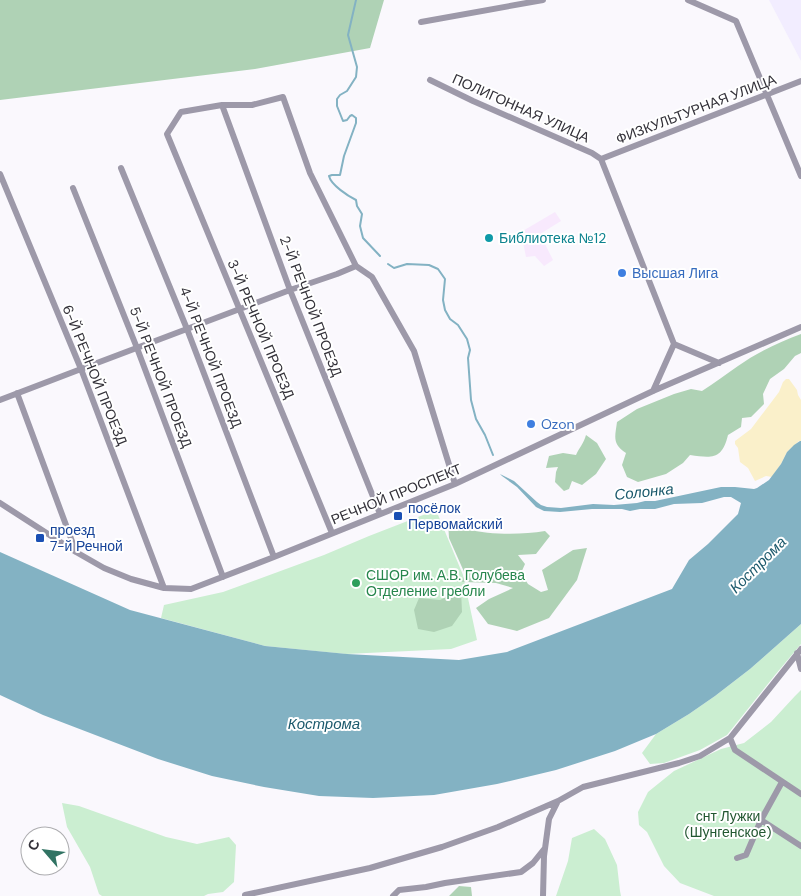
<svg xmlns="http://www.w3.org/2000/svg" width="801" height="896" font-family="'DM Sans',sans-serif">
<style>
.built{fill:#f2edff}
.industrial{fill:#f8e9fd}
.green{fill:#cbeed1}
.forest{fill:#afd2b5}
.sand{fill:#faf0ca}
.water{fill:#83b2c3}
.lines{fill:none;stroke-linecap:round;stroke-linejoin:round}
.stream{stroke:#83b2c3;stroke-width:2}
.minor{stroke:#9d99a9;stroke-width:6}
.culture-dot{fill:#0f9aa8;stroke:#fff;stroke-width:2}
.shop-dot{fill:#3f7fe0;stroke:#fff;stroke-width:2}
.transit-dot{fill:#1a4fb4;stroke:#fff;stroke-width:2}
.leisure-dot{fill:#2e9e5b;stroke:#fff;stroke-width:2}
.labels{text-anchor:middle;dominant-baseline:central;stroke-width:4;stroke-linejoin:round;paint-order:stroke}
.street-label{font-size:14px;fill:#333139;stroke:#fff}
.culture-label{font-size:14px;fill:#0d838f;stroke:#fff;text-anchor:start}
.shop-label{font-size:14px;fill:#366cbe;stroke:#fff;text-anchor:start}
.transit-label{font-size:14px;fill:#164399;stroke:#fff;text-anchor:start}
.leisure-label{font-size:14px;fill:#27864d;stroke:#fff;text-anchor:start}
.park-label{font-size:14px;fill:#225731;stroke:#fff}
.water-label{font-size:15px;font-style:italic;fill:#1b596c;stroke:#fff}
</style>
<rect width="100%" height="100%" fill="#faf8fd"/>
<path class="built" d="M769 0H801V61Z"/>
<path class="industrial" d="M555 212 561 221 540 234 553 260 544 266 535 256 526 257 521 232Z"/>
<path class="green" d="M436 510 463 575 477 640 451 649 346 654 265 646 161 618 164 605 223 592 324 555 369 536Z
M801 624V644L775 675 727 735 700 750 664 763 650 764 642 753 656 734 689 714 715 696 750 669Z
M801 690V896H714L680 883 664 866 647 832 639 825 638 812 648 792 674 771 721 749 744 743 771 722 795 696Z
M62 803 79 806 166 837 197 844 229 837 236 845 234 882 223 892 208 894 204 896H102L99 894 90 867 67 827Z
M594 829 605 839 617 865 620 891 621 896H556L568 861 572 838Z"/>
<path class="forest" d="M0 0H384L370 48 255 69 0 100Z
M801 334V353L795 356 784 369 770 379 763 394 764 404 751 417 742 418 741 427 728 435C722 460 712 458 690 455L683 463 666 474 638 482 627 477 622 465 626 453C612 444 615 437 617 422L637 409 674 394 691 389 702 391C715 383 726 374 738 366 756 353 779 342 801 334Z
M586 435 597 443 606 459 596 474 582 485 572 481 569 489 564 491 555 482 556 472 558 467 546 468 549 456 563 453 576 455C579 448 584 443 586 435Z
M448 522C454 525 460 528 467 529 490 535 521 535 545 531L550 536 536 554 518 555 525 564 521 573 528 584 541 592 548 590 542 570 573 550 587 548 577 580 549 618 517 631 488 624 476 608 489 599 513 588 496 583 462 582 465 574 449 538Z
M461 590 462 612 452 626 434 632 418 629 414 610 419 598 440 600Z
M459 886 471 887 472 896H449Z"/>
<path class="sand" d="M786 379H789L797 390 798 395 801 400V441H799L787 452 781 464 772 477 766 476 755 481 748 468 740 462 738 448 735 444V441L751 429 779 392 783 382Z"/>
<path class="water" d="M800 441H801V624L750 669 715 696 689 714 656 734 615 751 556 770 497 784 434 795 373 798 319 796 264 787 212 776 158 759 43 715 0 695V552L130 610 265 646 347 654 459 660 507 652 672 589 689 560 708 544 738 514 741 503 731 497H724L702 503 674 504 655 509H640L630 511 622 509H592L560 512 544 511 536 507 517 487 502 476 500 474 514 481 537 502 541 505 547 507 561 508 593 504 614 505 637 503 645 501H655L721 487H735L754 489 757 488 769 480 781 464 787 452 794 445Z"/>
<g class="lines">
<path class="stream" d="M356 0 348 35 357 67 356 77 347 91 340 95 337 99V106L343 121 347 120 350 116 352 115 356 118V123L344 156 340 175H332L329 176C331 185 348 196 356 200L357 206 362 214 360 226 363 238 380 256
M388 264 394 268 407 264 429 265 438 269 445 279 443 300 445 310 450 319 458 325 467 339 470 350 468 358 471 400 476 419 485 435 493 455"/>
<path class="minor" d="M688 0 736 21 801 176
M421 22 543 0
M430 80 473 101 592 153 601 159
M222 105 290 290 380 514
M601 159 801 81
M601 159 674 344
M121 168 187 329 274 557
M0 174 81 369 164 588
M73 188 137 348 223 577
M674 344 719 363
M653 391 674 344
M17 393 76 552
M0 400 81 369 290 290 337 274 356 266
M0 503 76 552 104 568 131 579 164 588 191 589 274 557 455 484 653 391 801 327
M332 533 167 134 181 112 222 105H252L283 97 310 173 356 266 372 277 414 351 455 484
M797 653 801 669
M730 738 735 750 801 794
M782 782 761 820 801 846
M737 858 746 855 761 820
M245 895 370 868 442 847 498 827 558 801
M393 896 399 890 426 887 445 883 521 872 533 863 545 848
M543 896 544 856 549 819 558 801 583 787 679 763 700 756 730 738 801 649"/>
</g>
<circle class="culture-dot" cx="489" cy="238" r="5"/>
<g class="shop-dot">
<circle cx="622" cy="273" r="5"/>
<circle cx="531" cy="424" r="5"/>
</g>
<g class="transit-dot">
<rect x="393" y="511" width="10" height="10" rx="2.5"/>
<rect x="35" y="533" width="10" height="10" rx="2.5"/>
</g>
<circle class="leisure-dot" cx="356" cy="583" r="5"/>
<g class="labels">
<g class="street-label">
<text transform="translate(521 108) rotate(24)">ПОЛИГОННАЯ УЛИЦА</text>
<text transform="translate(696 109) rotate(-21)">ФИЗКУЛЬТУРНАЯ УЛИЦА</text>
<text transform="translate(311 306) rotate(69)">2-Й РЕЧНОЙ ПРОЕЗД</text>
<text transform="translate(261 329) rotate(67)">3-Й РЕЧНОЙ ПРОЕЗД</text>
<text transform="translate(211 357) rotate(69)">4-Й РЕЧНОЙ ПРОЕЗД</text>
<text transform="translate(95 375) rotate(68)">6-Й РЕЧНОЙ ПРОЕЗД</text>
<text transform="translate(161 377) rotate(69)">5-Й РЕЧНОЙ ПРОЕЗД</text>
<text transform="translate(396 494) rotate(-22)">РЕЧНОЙ ПРОСПЕКТ</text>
</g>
<g class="culture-label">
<text x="499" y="238">Библиотека №12</text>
</g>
<g class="shop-label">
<text x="632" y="273">Высшая Лига</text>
<text x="541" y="424">Ozon</text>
</g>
<g class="transit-label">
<text x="408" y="508">посёлок<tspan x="408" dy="16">Первомайский</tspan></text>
<text x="50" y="530">проезд<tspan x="50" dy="16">7-й Речной</tspan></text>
</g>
<g class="leisure-label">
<text x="366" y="575">СШОР им. А.В. Голубева<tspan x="366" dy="16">Отделение гребли</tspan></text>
</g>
<g class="park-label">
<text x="728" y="816">снт Лужки<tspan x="728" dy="16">(Шунгенское)</tspan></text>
</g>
<g class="water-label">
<text transform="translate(644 492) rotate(-6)">Солонка</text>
<text transform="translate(758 565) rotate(-45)">Кострома</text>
<text x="324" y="724">Кострома</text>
</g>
</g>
<g transform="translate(45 851) rotate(298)"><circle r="24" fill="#ffffff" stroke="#adadb0"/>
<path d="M0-4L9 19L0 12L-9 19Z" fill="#317363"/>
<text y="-8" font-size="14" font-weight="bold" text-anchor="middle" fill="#333139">С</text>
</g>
</svg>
